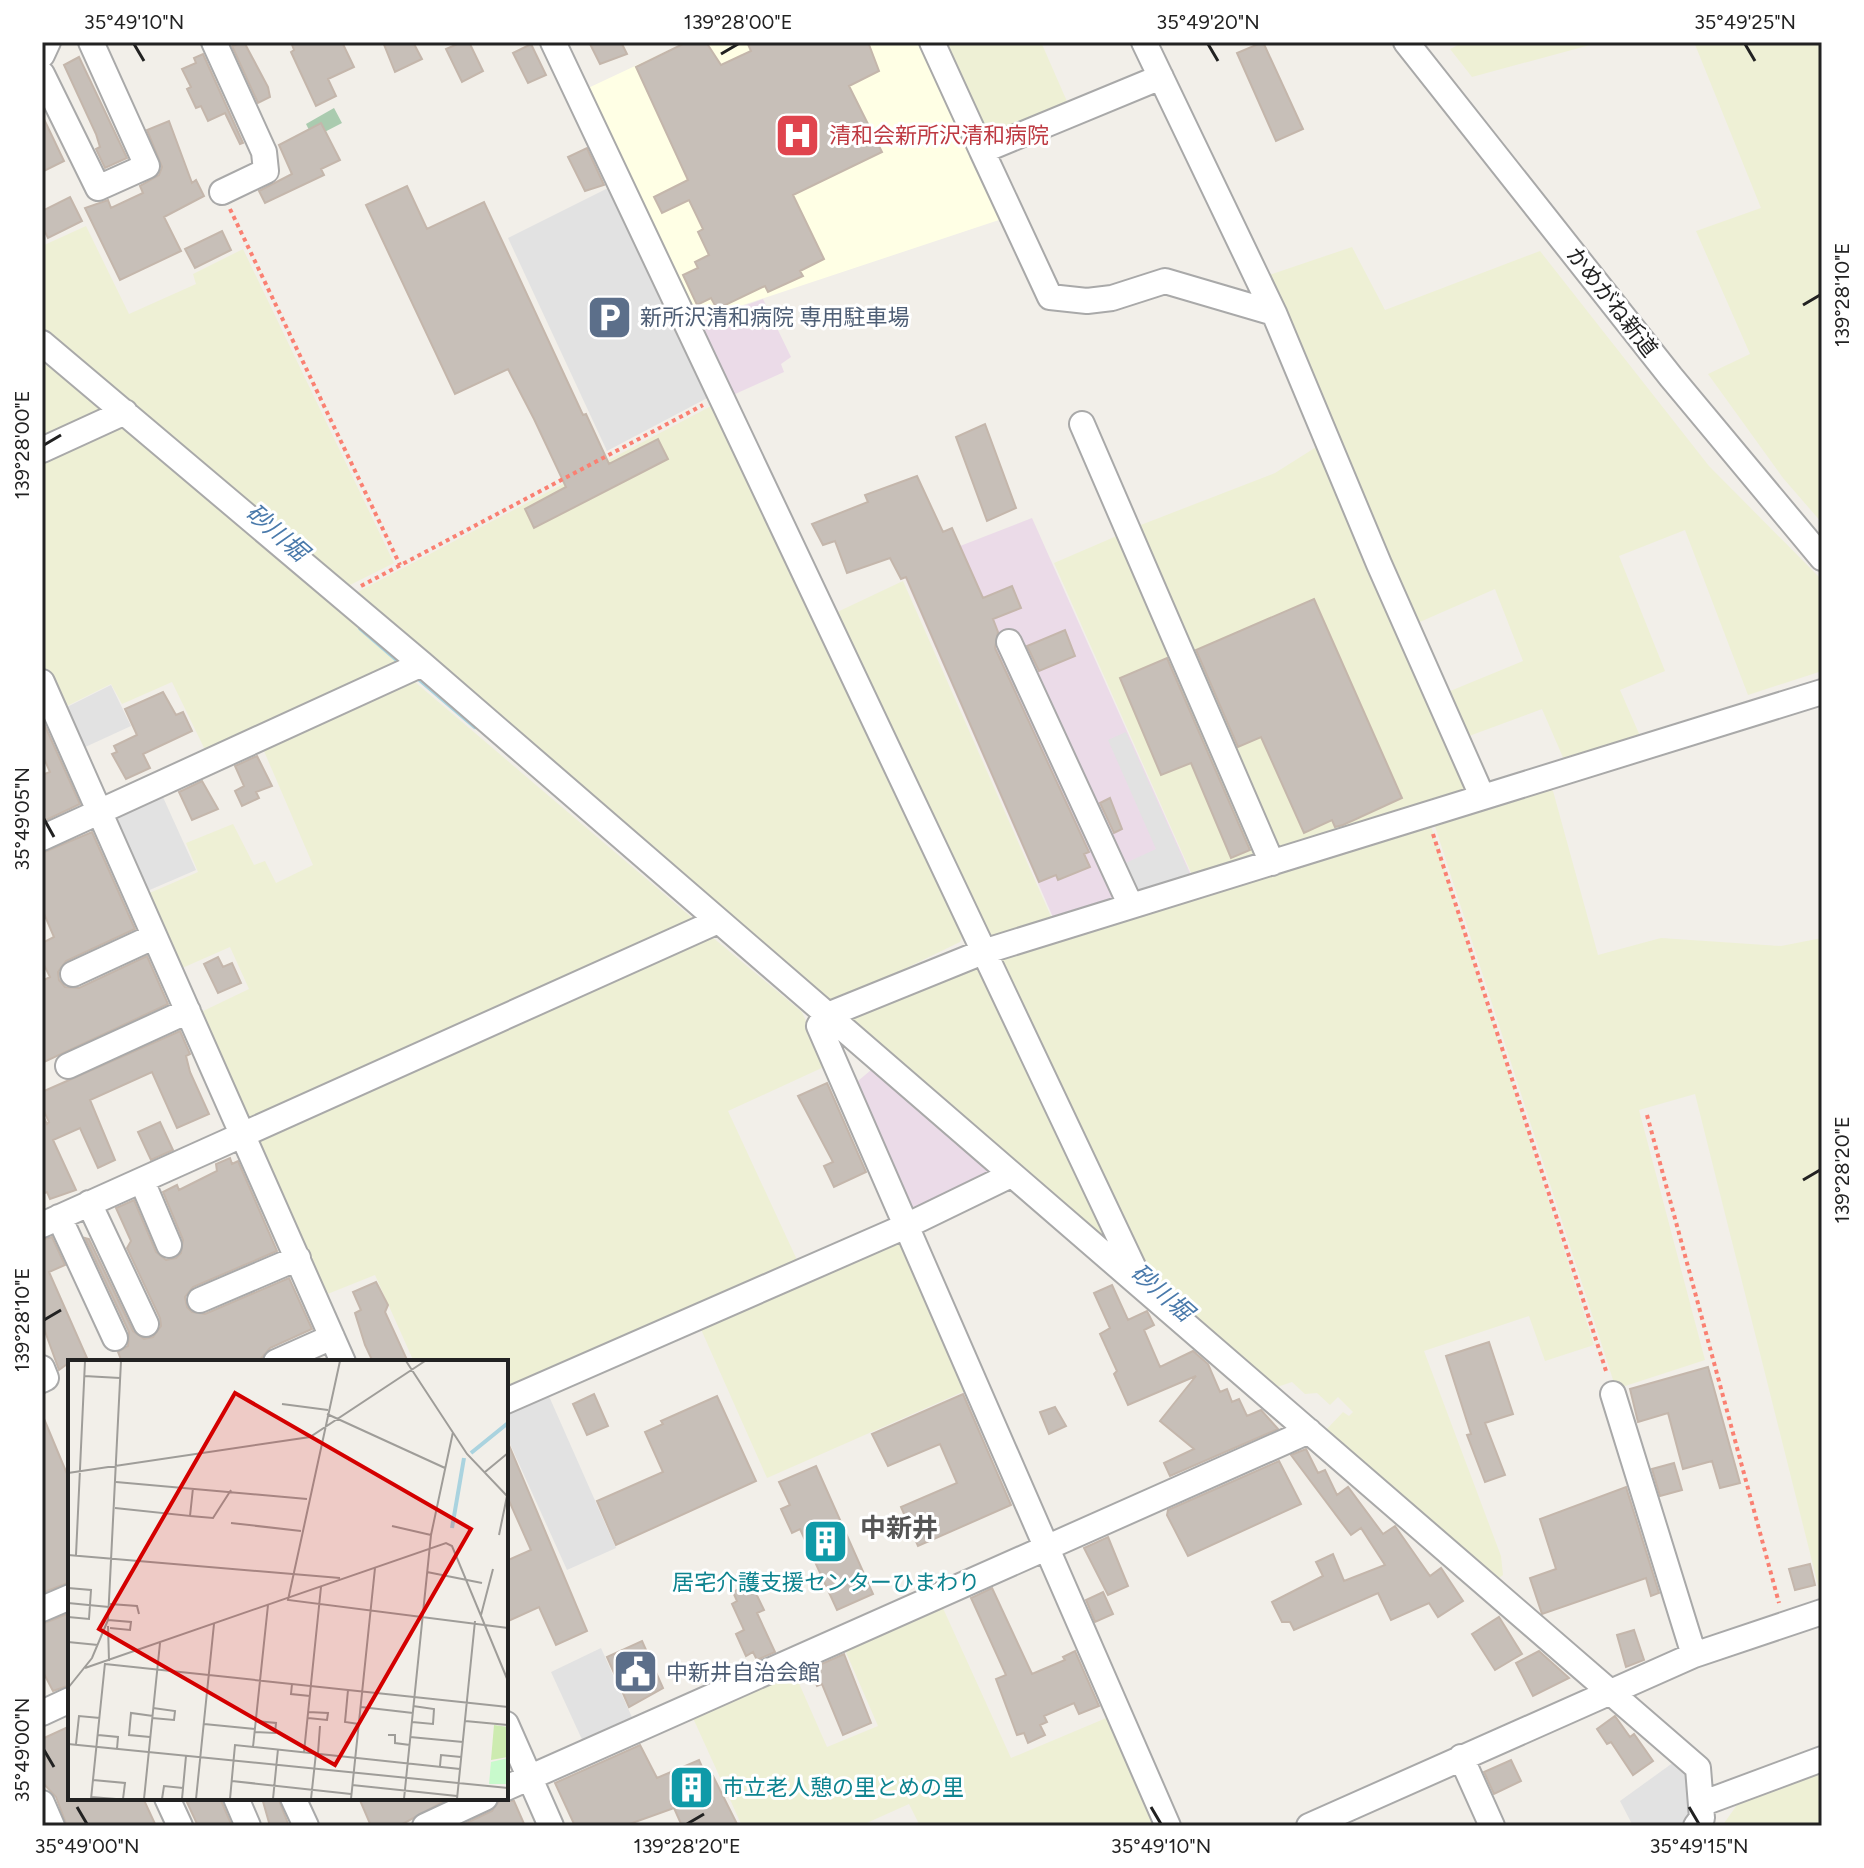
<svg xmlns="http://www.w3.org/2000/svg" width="1864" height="1868" font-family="Figtree,'Noto Sans JP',sans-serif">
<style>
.industrial{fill:#ebdbe8}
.education{fill:#ffffe5}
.farmland{fill:#eef0d5}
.cemetery{fill:#aacbaf}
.parking{fill:#e2e2e2}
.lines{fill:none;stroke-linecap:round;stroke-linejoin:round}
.stream{stroke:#aad3df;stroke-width:6}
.building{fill:#c7bfb8;stroke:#c4b6ab;stroke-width:2}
.minor-casing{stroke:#a9a9a9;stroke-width:28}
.path{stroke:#fa8072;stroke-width:4;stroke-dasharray:4 4;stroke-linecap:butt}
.minor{stroke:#fff;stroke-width:24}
.ticks{fill:none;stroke:#222;stroke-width:3}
.labels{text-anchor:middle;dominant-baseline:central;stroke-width:6;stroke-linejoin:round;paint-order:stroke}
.health-label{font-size:22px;fill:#be3a42;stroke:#fff;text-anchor:start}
.street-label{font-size:22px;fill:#222;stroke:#fff}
.service-label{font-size:22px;fill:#4e5e75;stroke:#fff;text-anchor:start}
.culture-label{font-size:22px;fill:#0d838f;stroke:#fff}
.water-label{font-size:24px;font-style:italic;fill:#4a7aab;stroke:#fff}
.quarter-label{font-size:26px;font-weight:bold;fill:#555;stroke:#fff}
.inset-river{fill:none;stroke:#aad3df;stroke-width:4}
.inset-road{fill:none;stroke:#9f9d99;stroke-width:2}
.view{fill:#d40000;fill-opacity:0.15;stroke:#d40000;stroke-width:4}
.inset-edge{fill:none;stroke:#222;stroke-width:4}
.neatline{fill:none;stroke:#222;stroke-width:3}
.ticks-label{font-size:20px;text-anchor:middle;fill:#222}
</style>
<rect width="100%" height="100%" fill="#f2efe9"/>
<path class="industrial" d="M763 299 791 357 781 364 784 372 733 395 701 328 705 320Z
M1032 518 1192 877 1055 922 901 569Z
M871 1070 993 1176 909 1213 852 1086Z"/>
<path class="education" d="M686 42H924L1005 218 695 321 586 89Z"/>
<path class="farmland" d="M940 42H1041L1069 106 991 138 979 130Z
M1464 42H1601L1472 77 1450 49Z
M1694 42H1822V523L1783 478 1708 374 1750 354 1696 231 1761 208Z
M86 226 129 314 196 284 193 274 243 249 394 563 344 588 42 329V246Z
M1352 247 1385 310 1540 251 1709 466 1822 580V671L1748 695 1685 530 1619 556 1665 671 1620 690 1640 736 1565 762 1542 709 1461 739 1443 694 1523 661 1495 589 1413 625 1266 276Z
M42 356 108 412 42 443Z
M715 404 965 929 960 942 836 1002 820 999 352 595Z
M123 427 404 667 207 754 172 682 122 704 111 684 63 708 42 662V462Z
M1321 444 1467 786 1463 793 1273 852 1133 528 1275 473Z
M1126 532 1266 854 1193 877 1054 563Z
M903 581 1053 921 997 939 985 933 833 614Z
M415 682 697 922 250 1125 199 1013 249 989 230 947 180 969 145 895 198 872 186 843 233 824 254 865 265 861 276 883 313 865 264 751Z
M1541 786 1553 791 1598 955 1661 938 1781 946 1822 938V1601L1695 1094 1639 1110 1705 1360 1616 1389 1433 820Z
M1430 823 1594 1345 1545 1361 1529 1316 1424 1351 1501 1556 1503 1575 1495 1581 1324 1432 1343 1412 1349 1416 1353 1412 1338 1397 1330 1405 1317 1393 1305 1394 1292 1382 1274 1388 1161 1292 1149 1276 1001 965 1005 954Z
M711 936 802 1012 826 1066 728 1111 798 1262 506 1393V1362H414L375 1275 325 1295 256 1138Z
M972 967 983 971 1112 1243 1106 1247 849 1025 851 1014Z
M901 1240 967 1390 767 1478 700 1327Z
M942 1606 1011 1758 1111 1716 1160 1826H920L909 1804 860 1826H742L693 1718 794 1672 827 1747 878 1726 845 1650Z
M1822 1773V1826H1722L1737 1805Z"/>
<path class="cemetery" d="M334 108 342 123 313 138 306 124Z"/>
<path class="parking" d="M612 186 711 396 607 451 508 238Z
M111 685 131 726 81 749 63 709Z
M1126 732 1191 877 1139 895 1119 866 1156 849 1108 740Z
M162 795 196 870 145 892 111 818Z
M548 1394 616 1548 567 1570 506 1435V1413Z
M601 1648 635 1724 585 1746 551 1672Z
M1674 1762 1688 1775 1692 1812 1680 1826H1633L1620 1801Z"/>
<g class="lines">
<path class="stream" d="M361 628 404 665
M420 679 475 726"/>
</g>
<path class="building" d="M244 42 268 87 270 97 258 103 232 46Z
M291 42H342L354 67 328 79 336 96 316 106 291 52 294 50Z
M383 42H413L422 59 395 72Z
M462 42H469L483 71 462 82 446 49Z
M589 42H621L627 54 600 64Z
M687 42H706L721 65 751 51 747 42H868L879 71 849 86 882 152 793 195 824 259 800 271 803 276 768 292 765 286 717 309 711 298 697 305 683 275 698 268 695 262 709 255 698 232 703 229 689 200 662 213 654 197 688 180 636 67Z
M1263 42 1303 129 1276 141 1237 53Z
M531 44 546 75 528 83 513 53Z
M203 54 243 143 240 144 225 113 208 121 201 106 196 108 187 89 191 87 182 69 196 63 194 58Z
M79 57 127 158 105 168 96 149 100 147 96 134 64 65Z
M42 115 64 161 42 172Z
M169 121 192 183 196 180 204 196 164 217 181 251 120 280 85 208 108 200 111 208 143 193 140 186 159 175 162 167 147 130Z
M321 123 340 160 321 169 324 175 265 203 259 191 292 174 279 145Z
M587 148 604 185 585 191 568 157Z
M407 186 427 229 484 202 583 415 586 414 609 464 658 439 668 459 534 528 525 509 566 487 534 419 508 369 455 394 366 205Z
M70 197 82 221 48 238 42 226V211Z
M222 231 231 250 195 268 185 249Z
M985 424 1016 508 987 521 956 437Z
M917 476 943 532 952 528 983 598 1012 586 1021 608 993 619 998 632 995 648 1089 852 1084 854 1090 867 1058 880 1056 875 1039 882 906 577 901 579 890 558 847 573 835 541 823 545 812 524 868 502 865 495Z
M1314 599 1402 798 1343 825 1335 827 1332 820 1304 833 1261 737 1238 747 1196 650Z
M1065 630 1075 656 1039 671 1027 646Z
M1167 658 1250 850 1231 858 1191 763 1161 775 1120 678Z
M163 692 176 715 183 712 192 731 143 754 150 768 126 779 112 754 117 752 114 746 137 735 125 709Z
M42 719 80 804 42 822V775L50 772 42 754Z
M257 756 272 786 256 792 259 798 242 806 235 791 244 786 235 766Z
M202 781 218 809 192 820 179 792Z
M1110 798 1122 829 1114 833 1100 803Z
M92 832 135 929 66 961 58 972 59 980 65 987 79 988 147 956 168 1004 42 1063V981L50 977 42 961V943L54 937 42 909V853Z
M218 957 223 967 232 963 241 983 218 993 204 964Z
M180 1031 190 1054 186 1056 190 1072 209 1114 177 1128 152 1072 90 1100 115 1160 98 1168 80 1128 53 1140 76 1190 50 1199 47 1192 42 1194V1114L47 1124 49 1122 42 1107V1092Z
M827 1083 866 1172 834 1187 824 1166 833 1162 798 1096Z
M160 1122 173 1150 151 1160 138 1132Z
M230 1158 232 1164 238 1161 277 1251 193 1287 185 1297 187 1307 192 1312 205 1314 289 1278 312 1329 270 1348 258 1362H122L118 1352 128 1346 129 1332 85 1238 89 1239 133 1331 144 1339 153 1337 161 1326 160 1318 127 1248 131 1241 116 1208 134 1200 156 1252 166 1260 176 1258 181 1253 183 1240 163 1192 177 1185 179 1190 217 1171 216 1164Z
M52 1237 65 1265 49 1272 87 1358 70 1362 59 1370 42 1323V1240Z
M376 1282 388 1305 385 1312 408 1362H373L365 1345 355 1313 361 1310 353 1292Z
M1112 1285 1128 1320 1147 1311 1154 1325 1144 1330 1160 1367 1193 1351 1208 1364 1220 1392 1227 1389 1232 1402 1239 1399 1247 1416 1261 1410 1278 1429 1170 1476 1164 1463 1194 1449 1160 1421 1196 1376 1128 1405 1114 1374 1117 1371 1100 1334 1110 1328 1094 1293Z
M1489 1342 1513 1414 1485 1423 1505 1475 1485 1482 1467 1435 1471 1434 1446 1356Z
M1708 1367 1740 1483 1720 1488 1712 1461 1683 1469 1668 1413 1638 1422 1630 1389Z
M594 1394 608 1426 587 1435 573 1404Z
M963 1394 1011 1505 918 1546 901 1507 957 1483 940 1444 888 1466 872 1434Z
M717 1396 756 1481 616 1545 597 1501 663 1472 645 1432 663 1424 661 1421Z
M1055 1407 1066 1426 1049 1434 1040 1412Z
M42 1414 70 1481V1582L42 1593Z
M506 1438 587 1631 556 1645 539 1607 506 1622V1561L531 1550 506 1494Z
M1306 1449 1318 1473 1325 1470 1337 1495 1348 1487 1383 1534 1395 1526 1430 1576 1441 1568 1463 1601 1438 1617 1429 1603 1391 1620 1378 1593 1294 1630 1290 1622H1282L1272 1602 1323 1576 1316 1562 1333 1554 1344 1581 1385 1565 1361 1528 1351 1535 1291 1455Z
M1279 1461 1301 1504 1188 1556 1167 1515 1168 1510Z
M1674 1463 1682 1490 1660 1496 1652 1469Z
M816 1466 873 1594 837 1610 800 1529 792 1533 781 1509 790 1505 779 1482Z
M1626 1487 1659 1593 1651 1596 1646 1578 1542 1614 1530 1578 1556 1569 1540 1519Z
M1108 1537 1128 1586 1108 1595 1084 1548Z
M1810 1564 1815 1585 1795 1590 1789 1569Z
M751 1583 764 1610 757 1613 775 1652 757 1660 753 1652 746 1656 736 1634 744 1630 732 1604 737 1601 733 1592Z
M992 1588 1032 1674 1065 1660 1063 1657 1075 1651 1099 1706 1079 1714 1074 1703 1044 1716 1047 1722 1040 1725 1045 1735 1028 1743 1024 1733 1017 1735 996 1679 1006 1675 971 1598Z
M1103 1592 1113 1614 1095 1622 1086 1600Z
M70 1613V1685L53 1691 42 1670V1624Z
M1499 1617 1522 1654 1495 1670 1472 1634Z
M1634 1630 1644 1660 1626 1667 1617 1635Z
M642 1641 663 1688 629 1707 607 1657Z
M1539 1651 1569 1678 1533 1696 1516 1663Z
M844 1654 871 1723 843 1735 822 1684 817 1686 810 1669Z
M1615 1716 1630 1737 1634 1734 1653 1761 1633 1775 1611 1742 1607 1744 1597 1729Z
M70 1726V1798H143L156 1826H67L56 1797 42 1782V1739Z
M640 1745 657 1778 699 1760 707 1778 713 1776 738 1826H682L674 1808 624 1826H575L555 1783Z
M1511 1760 1521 1781 1494 1794 1484 1772Z
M185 1798H220L232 1826H198Z
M262 1798H278L289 1826H270Z
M359 1798H450L399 1826H371Z
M499 1801H514L525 1826H460L492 1811Z"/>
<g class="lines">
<defs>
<path id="minor" d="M214 42 264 152 266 171 222 192
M553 42 1139 1279
M932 42 982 151 1161 77
M1144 42 1274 313 1379 564 1482 796
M1406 42 1671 377 1822 558
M42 55 48 42
M42 74 98 188 147 166 91 42
M982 151 1050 297 1087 301 1112 298 1165 281 1274 313
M42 343 422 664 1698 1768 1702 1818 1696 1826
M1082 424 1272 863
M42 450 125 412
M1009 642 1130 904
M42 682 343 1362
M42 838 422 664
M73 974 153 937
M68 1066 188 1011
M142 1181 169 1245
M89 1203 146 1324
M59 1217 115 1338
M42 1225 718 921
M200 1300 298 1258
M276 1362 332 1337
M42 1368 46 1378 42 1380
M1613 1394 1694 1655
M506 1401 906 1226 1011 1175
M42 1609 70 1597
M42 1713 70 1700
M506 1724 551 1826
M1461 1757 1492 1826
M506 1788 1309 1431
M167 1798 180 1826
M236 1798 248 1826
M293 1798 306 1826
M42 1803 52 1826
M1701 1804 1822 1759
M425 1826 485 1798
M1168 1826 819 1026 825 1016 983 952 1822 692
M1309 1826 1694 1655 1822 1612"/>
</defs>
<use href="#minor" class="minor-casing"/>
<path class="path" d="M230 209 400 565
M361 586 703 405
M1433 834 1607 1374
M1647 1115 1779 1603"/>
<use href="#minor" class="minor"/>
</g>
<path class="ticks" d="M134 44 144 61M1208 44 1218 61M1745 44 1755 61M721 54 738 44M1803 305 1820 295M44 445 61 435M44 819 54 837M1803 1180 1820 1170M44 1320 61 1310M44 1750 54 1767M77 1807 87 1824M1151 1807 1161 1824M1689 1807 1699 1824M687 1824 704 1814"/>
<defs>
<symbol id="hospital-square" viewBox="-11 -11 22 22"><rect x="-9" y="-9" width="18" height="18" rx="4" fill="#e0444e" stroke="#fff"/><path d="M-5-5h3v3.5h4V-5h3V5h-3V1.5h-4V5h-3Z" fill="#fff"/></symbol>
<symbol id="parking-square" viewBox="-11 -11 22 22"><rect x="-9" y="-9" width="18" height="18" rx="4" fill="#5c6f8a" stroke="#fff"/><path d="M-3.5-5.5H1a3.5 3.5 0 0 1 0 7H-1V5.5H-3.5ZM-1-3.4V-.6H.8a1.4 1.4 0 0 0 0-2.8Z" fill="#fff"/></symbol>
<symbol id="building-square" viewBox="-11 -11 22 22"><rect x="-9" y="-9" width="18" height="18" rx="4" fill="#0f9aa8" stroke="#fff"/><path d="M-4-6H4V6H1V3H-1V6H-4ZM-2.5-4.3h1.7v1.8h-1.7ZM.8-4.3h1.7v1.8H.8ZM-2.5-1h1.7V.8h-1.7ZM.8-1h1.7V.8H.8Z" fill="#fff"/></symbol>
<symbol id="civic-square" viewBox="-11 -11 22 22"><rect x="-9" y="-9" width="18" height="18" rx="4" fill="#5c6f8a" stroke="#fff"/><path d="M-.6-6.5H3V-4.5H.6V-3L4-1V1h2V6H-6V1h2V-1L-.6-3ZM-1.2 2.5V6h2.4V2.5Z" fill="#fff"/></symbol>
</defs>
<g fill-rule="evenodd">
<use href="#hospital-square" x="772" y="110" width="51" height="51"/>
<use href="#parking-square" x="584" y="292" width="51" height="51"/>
<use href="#building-square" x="800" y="1516" width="51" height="51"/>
<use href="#civic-square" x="610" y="1646" width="51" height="51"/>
<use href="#building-square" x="666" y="1762" width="51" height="51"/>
</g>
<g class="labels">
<g class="health-label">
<text x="829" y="135">清和会新所沢清和病院</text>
</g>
<g class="street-label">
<text transform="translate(1612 302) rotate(52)">かめがね新道</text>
</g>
<g class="service-label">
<text x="640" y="317">新所沢清和病院 専用駐車場</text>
<text x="666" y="1672">中新井自治会館</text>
</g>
<g class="culture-label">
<text x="826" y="1582">居宅介護支援センターひまわり</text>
<text x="722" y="1787" text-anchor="start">市立老人憩の里とめの里</text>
</g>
<g class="water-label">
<text transform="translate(277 532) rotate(41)">砂川堀</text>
<text transform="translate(1162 1292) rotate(41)">砂川堀</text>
</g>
<g class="quarter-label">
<text x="899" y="1528">中新井</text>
</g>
</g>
<g transform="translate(68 1360)">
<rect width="440" height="440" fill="#f2efe9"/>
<path d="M426 365 440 367V397L423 400Z" fill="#cdebb0"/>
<path d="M440 398V424H421L423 402Z" fill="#c8facc"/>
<path class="inset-river" d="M403 93 440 63M384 168 396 98"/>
<path class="inset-road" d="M272 1 220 240 440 268M338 1 399 94 440 137M16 16 52 18M214 44 260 50M259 54 377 108M417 112 440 93M0 113 242 77 357 1M48 122 239 139M47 148 122 156 125 128M122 156 145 158 163 130M163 163 233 171M324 166 363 175M431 175 439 136M0 195 272 218M8 195 17 1M359 212 414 223M0 228 23 230 21 259 0 257M0 243 41 247M42 244 69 246 71 254M413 255 425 209M40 260 63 262 62 270 42 268M40 266 41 301M0 282 30 285M37 304 440 347M17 308 378 183 384 186 440 321M224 324 223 334 242 336M0 328 24 298 40 260 53 1M280 330 277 362 291 364M293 347 345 353M84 358 106 360 107 351 85 348M240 358 259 360 260 353 240 352M397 361 440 365M344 362 365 364 366 349 345 346M136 364 187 369M187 372 207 373 208 363 188 361M30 375 50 377 49 389M320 375H327V383L342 385M82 377 61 375 63 353 85 356M342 377 395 382M0 384 440 428M8 384 11 356 32 358M185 387 200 245M236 392 253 227M250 393 252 366M372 406 373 395 393 397M25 420 57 423 55 439M164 421 283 434M284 425 389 436M23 437 48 439M23 439 37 303M76 439 92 283M94 439 96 426 115 428M114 439 118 396M128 439 146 264M162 439 167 385 392 409M205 439 210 389M243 439 248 393M283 439 307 208M336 439 363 175 385 72M389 439 407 261"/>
<path class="view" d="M167 33 403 169 267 405 31 269Z"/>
<rect width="440" height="440" class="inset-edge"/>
</g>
<rect width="1864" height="1868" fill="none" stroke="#ffffff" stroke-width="88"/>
<rect x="44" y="44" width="1776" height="1780" class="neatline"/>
<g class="ticks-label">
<text x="134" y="29">35°49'10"N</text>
<text x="738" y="29">139°28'00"E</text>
<text x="1208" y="29">35°49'20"N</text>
<text x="1745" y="29">35°49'25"N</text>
<text transform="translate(1842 295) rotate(-90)" y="7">139°28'10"E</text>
<text transform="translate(22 445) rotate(-90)" y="7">139°28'00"E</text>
<text transform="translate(22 819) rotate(-90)" y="7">35°49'05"N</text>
<text transform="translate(1842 1170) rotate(-90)" y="7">139°28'20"E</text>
<text transform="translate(22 1320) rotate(-90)" y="7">139°28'10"E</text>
<text transform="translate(22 1750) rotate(-90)" y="7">35°49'00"N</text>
<text x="87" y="1853">35°49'00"N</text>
<text x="687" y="1853">139°28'20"E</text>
<text x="1161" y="1853">35°49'10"N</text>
<text x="1699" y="1853">35°49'15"N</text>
</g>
</svg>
